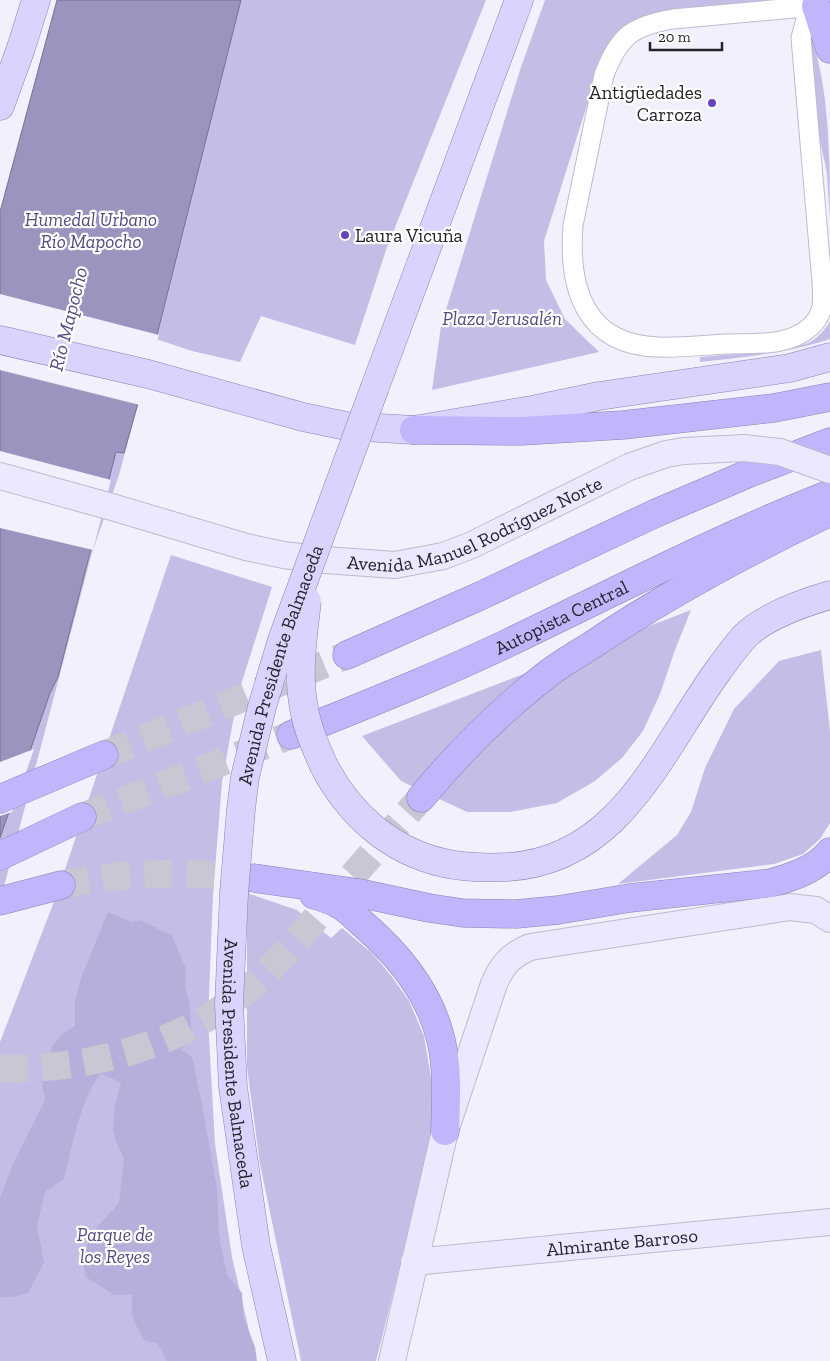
<svg xmlns="http://www.w3.org/2000/svg" width="830" height="1361" font-family="'Zilla Slab',serif">
<style>
.green{fill:#c2bee5}
.forest{fill:#b5b0db}
.water{fill:#9995be;stroke:#767392}
.pier{fill:#f1f0fd}
.lines{fill:none;stroke-linecap:round;stroke-linejoin:round}
.highway-tunnel{stroke:#c8c7d3;stroke-width:28;stroke-dasharray:28 14;stroke-linecap:butt}
.street-casing{stroke:#bdbbcf;stroke-width:21}
.secondary-casing{stroke:#bdbbcf;stroke-width:28}
.primary-casing{stroke:#8983b3;stroke-width:29}
.highway-casing{stroke:#8983b3;stroke-width:29}
.street{stroke:#fff;stroke-width:19}
.secondary{stroke:#ece9fe;stroke-width:26}
.primary{stroke:#d9d3fd;stroke-width:28}
.highway{stroke:#c0b6fc;stroke-width:28}
.secondary-bridge-casing{stroke:#bdbbcf;stroke-width:28;stroke-linecap:butt}
.primary-bridge-casing{stroke:#8983b3;stroke-width:29;stroke-linecap:butt}
.secondary-bridge{stroke:#ece9fe;stroke-width:26}
.primary-bridge{stroke:#d9d3fd;stroke-width:28}
.poi-dot{fill:#6344bc;stroke:#fff;stroke-width:2}
.labels{text-anchor:middle;dominant-baseline:central;stroke-width:4.5;stroke-linejoin:round;paint-order:stroke}
.poi-label{font-size:19px;fill:#24232b;stroke:#fff;text-anchor:end}
.park-label{font-size:19px;font-style:italic;fill:#544a82;stroke:#fff}
.street-label{font-size:19px;fill:#24232b;stroke:#fff}
.water-label{font-size:20px;font-style:italic;fill:#564d85;stroke:#fff}
</style>
<rect width="100%" height="100%" fill="#f1f0fd"/>
<path class="green" d="M241 0H486L386 250 355 345 261 316 240 362 192 351 156 339 119 475 91 556 0 902V220L217 97Z
M545 0H791L668 16 600 64 544 241 546 280 565 319 599 352 432 390 441 326 520 70Z
M808 31C830 78 830 167 830 222L827 173 815 117Z
M830 321V339C788 353 744 357 700 362V357C726 354 790 353 812 341 818 337 827 328 830 321Z
M171 555 272 587 238 694 222 782 213 895 208 1020 215 1144 232 1257 256 1361H0V1042L55 899Z
M691 610 675 650 660 694 643 731 622 758 595 781 557 803 510 812H467L401 781 362 736Z
M821 650 830 731V823L820 839 803 854 774 864 618 884 677 835 691 812 705 768 734 709 779 661Z
M247 893 297 910 331 938 342 928 373 954 392 977 409 1001 424 1036 432 1084 433 1123 425 1167 376 1361H301L260 1164 247 1067Z"/>
<path class="forest" d="M108 912 132 922 141 920 172 936 186 969 185 987 189 1001 192 1039 181 1050 192 1057 202 1104 217 1190 219 1234 223 1256 227 1275 242 1293 243 1316 255 1347 257 1361H167L157 1343 145 1341C133 1320 131 1319 132 1295H114L86 1277 83 1264 90 1235 119 1203 124 1158 116 1143 113 1129 115 1105 121 1082 100 1074C79 1104 73 1144 64 1179L45 1192 37 1225 44 1263 28 1293 13 1297H0V1198L13 1164 45 1100 42 1084 52 1047 61 1035 75 1026V1001L82 975Z"/>
<path class="water" d="M57 0H241L156 339 124 453 116 452 58 677 50 693 0 838V212Z"/>
<path class="pier" d="M0 294 159 335 140 405 0 370Z
M0 451 111 480 93 550 0 528Z
M34 749 12 812 0 816V762Z"/>
<g class="lines">
<path class="highway-tunnel" d="M104 755 347 655
M82 817 291 735
M61 885C125 871 188 872 254 878
M0 1069C88 1069 172 1049 242 994 272 970 298 939 323 910 356 872 388 835 421 798"/>
<defs>
<path id="street" d="M816 6 805 23 801 38 822 282C823 299 825 314 810 327 788 347 754 343 726 344 704 345 680 348 658 347 584 345 568 287 573 225L604 75C619 36 632 26 673 19Z"/>
<g id="secondary">
<path id="s1" d="M0 476 112 507 246 547 284 555 325 560 395 565 443 556 472 545 629 467"/>
<path id="s2" d="M414 1262 830 1222"/>
<path d="M392 1361 445 1131 494 984C502 965 511 955 530 947L790 907 816 910 830 919"/>
</g>
<g id="primary">
<path d="M0 106 21 48 36 0"/>
<path d="M0 340 148 374 303 417 346 426 414 430 532 410 599 396 790 368 830 357"/>
<path d="M375 387 519 0"/>
<path d="M324 766C349 814 390 851 444 863 465 868 486 868 508 867 619 860 659 754 715 675 725 661 734 648 745 636 765 616 803 603 830 595"/>
<path id="s3" d="M234 893 229 1004 233 1087 256 1246 282 1361"/>
</g>
<g id="highway">
<path d="M816 6 830 49"/>
<path d="M414 430 521 431 623 425 774 408 830 397"/>
<path d="M347 655 480 596 656 513 752 472 830 442"/>
<path id="s4" d="M291 735C365 705 439 676 510 642 616 591 720 537 830 494"/>
<path d="M421 798C458 753 499 712 545 676 559 665 574 656 589 647 666 595 746 552 830 512"/>
<path d="M0 799 104 755"/>
<path d="M0 856 82 817"/>
<path d="M254 878 359 893 429 908 463 913 516 914 558 910 630 898 771 883C792 877 815 870 830 852"/>
<path d="M314 895C321 897 329 899 336 903 346 907 355 917 363 924 398 954 430 993 441 1040 448 1070 446 1101 445 1131"/>
<path d="M0 901 61 885"/>
</g>
</defs>
<use href="#street" class="street-casing"/>
<use href="#secondary" class="secondary-casing"/>
<use href="#primary" class="primary-casing"/>
<use href="#highway" class="highway-casing"/>
<use href="#street" class="street"/>
<use href="#secondary" class="secondary"/>
<use href="#primary" class="primary"/>
<use href="#highway" class="highway"/>
<defs>
<path id="secondary-bridge" d="M629 467 666 454 684 451 744 448 780 452 830 470"/>
<g id="primary-bridge">
<path d="M307 601C303 636 297 674 304 708 307 728 316 748 324 766"/>
<path id="s5" d="M234 893 241 809 245 777 262 707 282 640 375 387"/>
</g>
</defs>
<use href="#secondary-bridge" class="secondary-bridge-casing"/>
<use href="#primary-bridge" class="primary-bridge-casing"/>
<use href="#secondary-bridge" class="secondary-bridge"/>
<use href="#primary-bridge" class="primary-bridge"/>
</g>
<g class="poi-dot">
<circle cx="712" cy="103" r="5"/>
<circle cx="345" cy="235" r="5"/>
</g>
<g class="labels">
<g class="poi-label">
<text x="702" y="92">Antigüedades<tspan x="702" dy="22">Carroza</tspan></text>
<text x="355" y="235" text-anchor="start">Laura Vicuña</text>
</g>
<g class="park-label">
<text x="91" y="219">Humedal Urbano<tspan x="91" dy="22">Río Mapocho</tspan></text>
<text x="502" y="318">Plaza Jerusalén</text>
<text x="115" y="1234">Parque de<tspan x="115" dy="22">los Reyes</tspan></text>
</g>
<g class="street-label">
<text stroke="none"><textPath href="#s1" startOffset="494">Avenida Manuel Rodríguez Norte</textPath></text>
<text stroke="none"><textPath href="#s4" startOffset="295">Autopista Central</textPath></text>
<text stroke="none"><textPath href="#s5" startOffset="234">Avenida Presidente Balmaceda</textPath></text>
<text stroke="none"><textPath href="#s3" startOffset="171">Avenida Presidente Balmaceda</textPath></text>
<text stroke="none"><textPath href="#s2" startOffset="209">Almirante Barroso</textPath></text>
</g>
<g class="water-label">
<text transform="translate(68 319) rotate(-76)">Río Mapocho</text>
</g>
</g>
<path d="M650 42v8h72v-8" fill="none" stroke="#24232b" stroke-width="2.5"/>
<text x="658" y="42" font-size="15" fill="#24232b" stroke="#ffffff" stroke-width="4" paint-order="stroke">20 m</text>
</svg>
